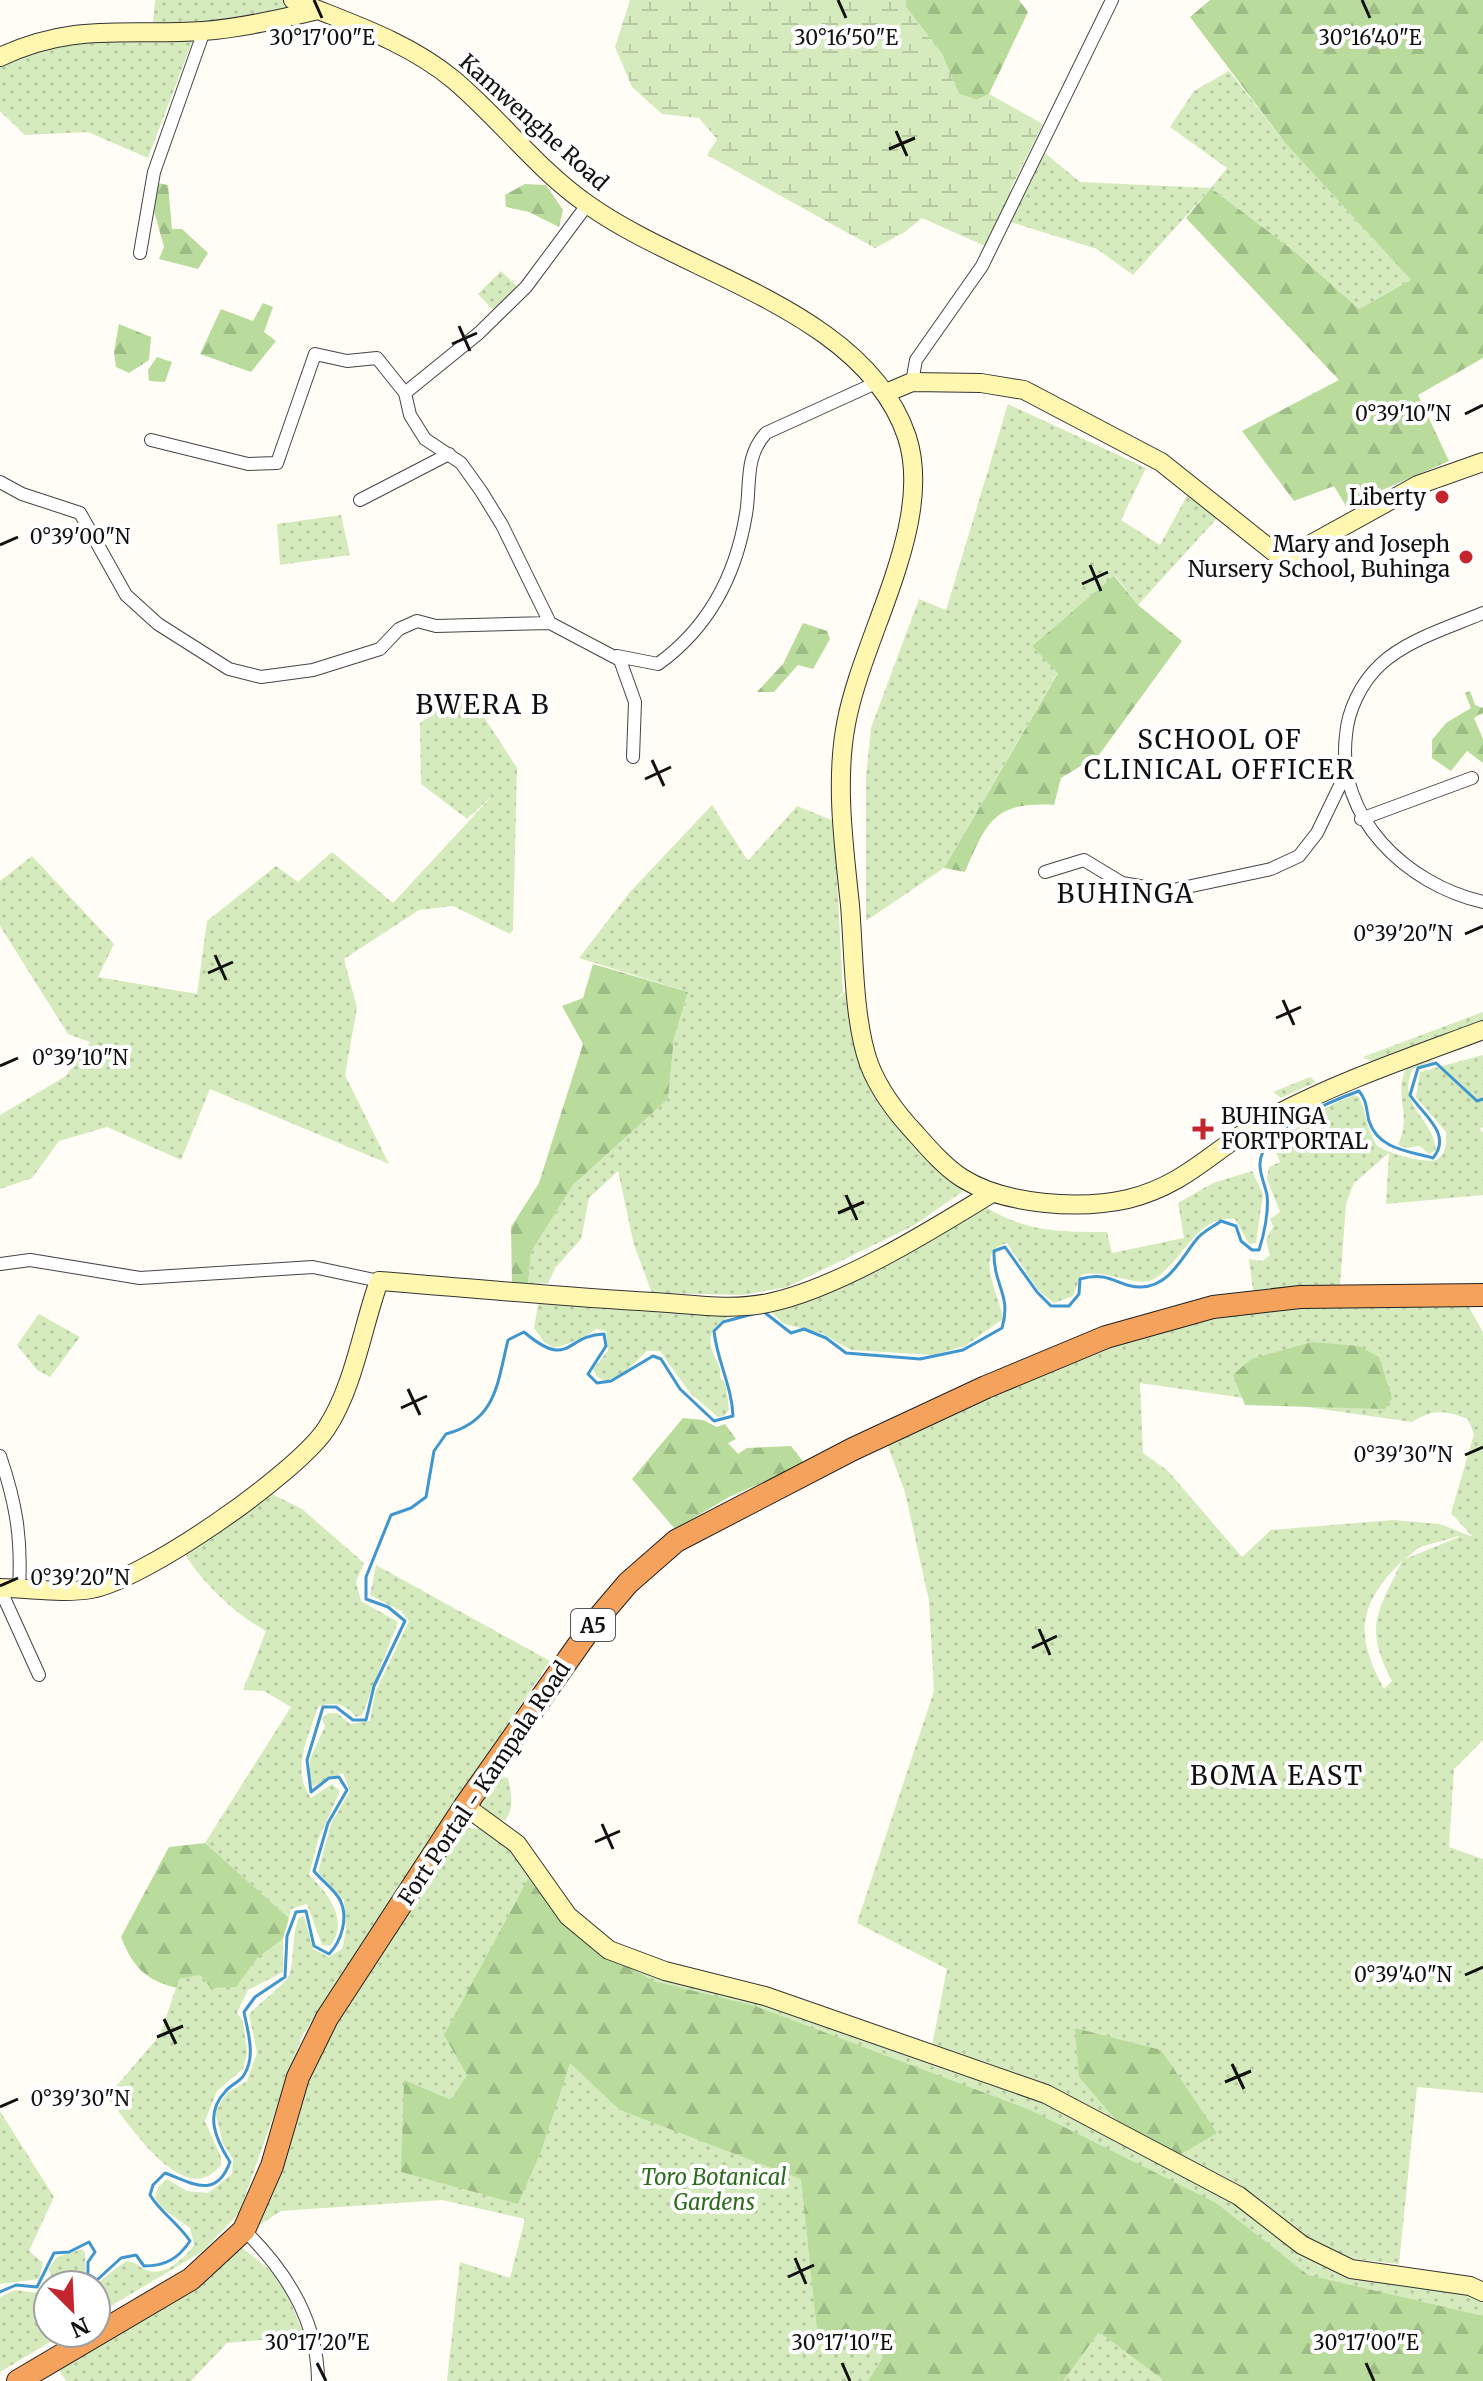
<svg xmlns="http://www.w3.org/2000/svg" width="1483" height="2381" font-family="Merriweather,serif">
<style>
.grass{fill:url(#grass-dots);fill-rule:evenodd}
.forest{fill:url(#forest-firs)}
.wetland{fill:url(#wetland-marsh)}
.lines{fill:none;stroke-linecap:round;stroke-linejoin:round}
.stream{stroke:#3f96cf;stroke-width:3}
.street-casing{stroke:#444;stroke-width:14}
.secondary-casing{stroke:#333;stroke-width:20}
.highway-casing{stroke:#222;stroke-width:24}
.street{stroke:#fff;stroke-width:12}
.secondary{stroke:#fff6b0;stroke-width:18}
.highway{stroke:#f5a25d;stroke-width:22}
.ticks{fill:none;stroke:#111;stroke-width:3}
.poi-dot{fill:#c4262e;stroke:#fff;stroke-width:3}
.labels{text-anchor:middle;dominant-baseline:central;stroke-width:8;stroke-linejoin:round;paint-order:stroke}
.shield{fill:#fff;stroke:#585858;stroke-width:2}
.shield-label{font-size:20px;font-weight:bold;fill:#111}
.street-label{font-size:22px;fill:#111;stroke:#fff}
.poi-label{font-size:22px;fill:#111;stroke:#fff;text-anchor:end}
.park-label{font-size:22px;font-style:italic;fill:#2f6b1f;stroke:#fff}
.quarter-label{font-size:26px;letter-spacing:2px;fill:#111;stroke:#fff}
.ticks-label{font-size:20px;text-anchor:middle;fill:#111;stroke:#fff;stroke-width:8;stroke-linejoin:round;paint-order:stroke}
</style>
<defs>
<pattern id="grass-dots" width="8" height="8" patternUnits="userSpaceOnUse" patternTransform="scale(2)"><rect width="8" height="8" fill="#d5ebbd"/><path d="M2 2h.1M6 6h.1" fill="none" stroke="#b6c8a1" stroke-width="1.8" stroke-linecap="round"/></pattern>
<pattern id="forest-firs" width="22" height="20" patternUnits="userSpaceOnUse" patternTransform="scale(2)"><rect width="22" height="20" fill="#b9dc9c"/><path d="M5 1l3.5 6h-7zM16 11l3.5 6h-7z" fill="#9ebc85"/></pattern>
<pattern id="wetland-marsh" width="20" height="14" patternUnits="userSpaceOnUse" patternTransform="scale(2)"><rect width="20" height="14" fill="#d5ebbd"/><path d="M1 5h8M5 5V1M11 12h8M15 12V8" fill="none" stroke="#b6c8a1"/></pattern>
</defs>
<rect width="100%" height="100%" fill="#fffdf5"/>
<path class="grass" d="M155 0H291L302 6 195 24H153Z
M195 34 148 158 88 132 25 135 0 111V64L84 35Z
M1229 71 1286 144 1411 280 1359 309 1294 251 1211 188 1133 275 1097 249 1004 220 1024 193 1045 153 1080 182 1211 188 1227 168 1170 127 1194 91Z
M501 271 520 289 496 313 478 294Z
M1008 404 1146 468 1121 520 1160 545 1189 492 1220 515 1138 605 1115 576 1032 646 1058 672 944 868 866 921V777L871 728 919 599 946 610Z
M341 515 350 555 280 565 277 524Z
M466 689 517 768 513 930 510 934 453 906 419 910 344 959 357 1008 345 1075 389 1164 210 1089 181 1160 107 1127 59 1141 32 1178 0 1189V1115L66 1076 90 1042 68 1034 0 926V881L32 856 114 944 98 977 197 994 207 921 276 866 298 882 332 852 393 903 493 795 467 819 421 784 420 723Z
M712 805 748 861 797 806 839 823 837 878 843 993 833 1002 855 985C857 1016 855 1056 868 1085 886 1127 935 1158 969 1187L913 1226 787 1287 743 1295 652 1293 634 1245 618 1171 589 1198 581 1239 556 1267 548 1283 528 1285 531 1252 573 1185 668 1099 674 1038 688 992 579 958 630 892Z
M1483 1012V1025L1373 1062 1363 1057Z
M1483 1055V1127L1480 1129 1483 1133V1195L1386 1204 1389 1153 1354 1183 1346 1204 1340 1285 1253 1291 1249 1259 1262 1261 1270 1255 1266 1240 1273 1227 1270 1219 1280 1212 1267 1179 1269 1167 1280 1162 1274 1147 1315 1112 1354 1095 1359 1097C1366 1113 1367 1129 1376 1144 1381 1152 1427 1164 1436 1160 1447 1154 1446 1143 1446 1132L1416 1097 1420 1072Z
M1436 1059 1413 1069C1395 1104 1434 1119 1436 1150L1429 1154 1420 1146 1406 1148 1398 1145C1413 1114 1392 1095 1407 1067Z
M1310 1077 1316 1082 1281 1098 1273 1092Z
M1252 1171 1263 1194 1256 1243 1249 1244 1235 1219C1196 1214 1183 1262 1154 1279 1137 1289 1106 1268 1081 1275L1073 1296 1054 1303 1038 1290 1007 1243C972 1252 1000 1295 1003 1319L965 1346 933 1355 851 1350 821 1333 784 1324 768 1309C742 1313 700 1317 713 1353 716 1362 722 1366 720 1377L726 1385 729 1410 724 1416 718 1417 690 1393 660 1351H647L625 1372 606 1381 597 1377 593 1369 608 1351 606 1331 596 1329 582 1339 554 1348 544 1342 534 1328 539 1299 693 1307 794 1294 982 1205C1025 1232 1058 1232 1107 1232L1112 1253 1184 1238 1178 1203 1213 1183Z
M1465 1300 1483 1332V1740L1454 1769 1449 1847 1483 1859V2093L1417 2087 1399 2264 1355 2259 1312 2241 1227 2178 1124 2128 1050 2085 932 2046 947 1969 857 1923 934 1691 929 1601 905 1492 886 1441C970 1408 1052 1361 1139 1336 1245 1305 1355 1302 1465 1300ZM1140 1383 1412 1422C1433 1409 1445 1410 1468 1419L1474 1434 1451 1513 1473 1537 1440 1524 1393 1520 1271 1530 1242 1557 1168 1471 1143 1453ZM1459 1536V1537L1405 1559 1420 1547ZM1402 1561C1378 1612 1363 1626 1392 1681L1384 1689C1355 1636 1357 1605 1402 1561Z
M39 1314 80 1337 50 1377 37 1370 17 1345Z
M270 1493 302 1509 364 1563 356 1582 361 1601 398 1622 362 1715 356 1717C344 1703 335 1701 318 1707 309 1737 290 1769 311 1798L332 1784 340 1791 318 1840 309 1875C328 1893 350 1921 330 1946L322 1945 307 1904 291 1909 289 1918 205 1843 291 1707 264 1691 243 1690 266 1631C235 1614 199 1580 182 1549Z
M376 1565 550 1661 302 2036 239 2213 203 2251 96 2315 94 2285C106 2278 115 2267 127 2261 136 2262 137 2265 144 2269 163 2279 184 2259 194 2245L190 2228 163 2209 155 2198 158 2187 167 2179 187 2191 208 2193 232 2174 233 2159 223 2144 215 2111 227 2093 247 2081 257 2053 249 2014C260 2003 277 1990 286 1980 296 1969 290 1937 299 1918L304 1916 313 1949 329 1957 342 1949 346 1930 344 1900 318 1872 331 1824 350 1791 343 1773 313 1786 309 1782 310 1759 325 1726 322 1719 328 1713H337L350 1724 370 1721 375 1693 409 1621 401 1611 370 1595Z
M503 1777 508 1778C511 1795 515 1806 505 1821L493 1817 482 1806 487 1793Z
M467 1828 484 1829 513 1850 575 1935 608 1956 761 2002 1042 2100 1235 2201 1297 2252 1483 2292V2381H447L460 2262 510 2278 525 2219 442 2200 281 2211 258 2226 322 2035 455 1837Z
M283 1939V1972L248 1990 237 2013 243 2021 247 2053 243 2069 217 2091 205 2121 221 2157V2165C184 2212 130 2124 107 2097L160 2035 179 1979 200 1974 236 1987 258 1956Z
M0 2111 54 2197 29 2251 43 2263 39 2279 0 2284Z
M240 2246 280 2278 305 2336 227 2343 191 2381H66L54 2362Z
M82 2249 85 2252 86 2280 92 2285H48V2333H65L0 2372V2297L15 2290 38 2293 51 2277 49 2268 57 2257Z"/>
<path class="forest" d="M906 0H1019L1028 12 989 94 977 100 959 94 942 54 906 7Z
M1210 0H1483V358L1418 395 1449 461 1346 506 1334 486 1294 501 1242 431 1339 380 1186 218 1211 188 1294 251 1359 309 1411 280 1286 144 1190 17Z
M157 183 168 185 172 229H182L208 253 198 269 159 259 164 247 154 211Z
M525 184 546 185 563 210 559 227 529 212 506 207 505 195Z
M263 303 273 307 264 332 276 341 251 372 200 354 221 309 253 321Z
M119 324 151 337 149 360 129 373 116 367 114 352Z
M157 357 172 362 165 382 149 381 148 370Z
M1114 576 1138 605 1182 641 1099 755 1061 778 1054 805C994 801 986 823 965 872L944 868 1058 673 1032 646Z
M803 623 827 631 830 639 813 669 798 665 774 692H757L783 664Z
M1470 691 1475 705 1483 708V713L1474 718 1483 739V763L1467 751 1451 771 1432 758V740L1446 723 1471 708 1465 693Z
M593 964 688 992 674 1038 668 1099 573 1185 531 1252 528 1285 512 1284 511 1227 539 1183 583 1044 562 1006 583 998Z
M1312 1342 1359 1346 1379 1357 1392 1398 1385 1409 1245 1405 1233 1375 1251 1359Z
M683 1418 703 1420 717 1427 725 1424 736 1439 728 1443 738 1454 747 1448 791 1446 805 1464 729 1497 675 1529 632 1479Z
M205 1843 289 1918 283 1939 258 1957 236 1987 211 1988 200 1975 179 1979 177 1988C145 1980 133 1967 121 1937L169 1847Z
M528 1879 575 1935 653 1981 755 2006 1030 2110 1216 2203 1308 2275 1483 2316V2381H1165L1099 2332 1063 2381H868L889 2348 818 2339 801 2179 620 2110 570 2063 542 2149 518 2204 401 2172 404 2080 451 2100 467 2075 444 2035Z
M1075 2028 1161 2050 1217 2133 1179 2155 1121 2126 1079 2077Z"/>
<path class="wetland" d="M630 0H906V7L942 54 959 94 977 100 989 94 1043 124 1011 188 1004 220 985 246 922 218 905 232 875 248 707 155 717 139 699 118 662 114 632 87 615 47Z"/>
<g class="lines">
<path class="stream" d="M764 1312 791 1333 804 1329 826 1338 846 1353 920 1359 963 1350 1002 1328C1012 1294 993 1286 994 1251L1005 1247 1037 1292 1051 1306H1069L1079 1294 1080 1279C1112 1270 1118 1288 1141 1287 1169 1286 1181 1259 1196 1240 1202 1232 1213 1227 1221 1221L1236 1226 1241 1241 1252 1250H1259C1264 1235 1269 1211 1267 1195 1265 1185 1260 1175 1260 1165 1259 1130 1331 1101 1359 1091 1367 1101 1366 1108 1369 1121 1378 1149 1408 1151 1433 1158 1453 1134 1423 1115 1410 1095L1418 1068 1436 1063 1477 1101 1483 1099
M0 2292 16 2285 37 2287 54 2253 69 2252 89 2242 95 2252 88 2262V2274L97 2280 121 2258 136 2255 144 2266C165 2266 178 2259 190 2241 178 2223 161 2213 150 2195L153 2185 165 2173C192 2183 216 2200 230 2162 216 2140 204 2114 225 2092 230 2085 240 2082 244 2075 256 2056 248 2033 244 2012L255 1997 285 1977 287 1936 296 1912 306 1911 314 1946 329 1954C341 1942 349 1918 340 1900 335 1890 321 1880 314 1871L328 1823 347 1790 339 1777 329 1778 311 1792 307 1760 323 1707H336L353 1720H366L374 1686 405 1621 388 1607 366 1599V1577L391 1515 411 1508 426 1497 434 1451 446 1434C496 1421 497 1385 508 1340L524 1332C570 1371 565 1335 604 1334L606 1346 588 1374 597 1383 611 1381 653 1356 661 1359 680 1389 714 1421 733 1416C732 1386 717 1361 714 1331L723 1322 753 1314"/>
<defs>
<path id="street" d="M140 253 154 172 204 31
M912 382 916 360 982 266 1112 0
M405 393 479 333 526 287 587 205
M151 440 248 464 277 463 315 354 347 361 377 358 405 393 410 415 425 439 461 463 481 491 502 525 550 623
M0 482 22 494 80 513 126 595 158 624 229 669 261 677 313 670 380 649 399 629 417 621 436 626 550 623 620 660 635 702 633 757
M360 500 449 454
M1483 613C1450 627 1406 640 1380 665 1361 683 1348 710 1346 735 1336 818 1406 884 1483 902
M617 656 658 664C708 628 736 575 746 514 751 485 744 457 766 433L878 382
M1361 819 1472 778
M1045 872 1084 860 1122 883 1168 891 1271 869 1299 856 1317 833 1345 775
M0 1264 30 1260 140 1278 313 1267 379 1281
M0 1456C16 1503 22 1538 19 1588
M0 1589 39 1675
M244 2230C286 2271 318 2320 318 2381"/>
<path id="secondary" d="M293 0C349 23 407 41 454 80 500 119 538 170 587 204 686 275 865 311 907 437 935 524 862 636 846 724 835 782 844 847 850 905 854 953 853 1019 869 1064 879 1090 897 1114 916 1134 930 1150 945 1167 962 1178 1005 1205 1080 1210 1128 1199 1189 1184 1216 1146 1266 1120 1334 1083 1411 1057 1483 1030
M0 57C74 22 125 36 203 31 242 28 281 19 318 10
M886 393 912 382 981 383 1024 390 1161 462 1279 556 1295 553 1418 485 1483 462
M0 1588C30 1588 61 1594 91 1589 144 1580 296 1474 326 1429 354 1387 362 1328 379 1281 470 1288 561 1297 653 1302 690 1304 731 1311 768 1303 837 1289 932 1230 992 1193
M465 1806 517 1844 568 1916 609 1950 665 1971 765 1996 1046 2094 1239 2196 1302 2245 1351 2269 1470 2286 1483 2292"/>
<path id="highway" d="M18 2381 191 2279 244 2230 272 2166 298 2077 327 2018 465 1806 594 1623 628 1583 676 1541 853 1449 986 1387 1106 1337 1213 1307 1300 1297 1483 1295"/>
</defs>
<use href="#street" class="street-casing"/>
<use href="#secondary" class="secondary-casing"/>
<use href="#highway" class="highway-casing"/>
<use href="#street" class="street"/>
<use href="#secondary" class="secondary"/>
<use href="#highway" class="highway"/>
</g>
<path class="ticks" d="M314 0 322 18M838 0 846 18M1362 0 1370 18M896 131 907 156M889 149 915 138M459 326 470 351M452 344 477 333M1465 414 1483 405M0 545 18 537M1090 565 1101 591M1082 584 1108 572M652 760 664 786M645 779 671 767M1465 934 1483 926M215 955 226 980M208 973 233 962M1283 1000 1294 1025M1276 1018 1301 1007M0 1066 18 1058M846 1195 857 1220M838 1213 864 1202M408 1389 420 1415M401 1408 427 1396M1465 1455 1483 1447M0 1586 18 1578M1039 1629 1050 1655M1032 1648 1057 1636M602 1824 613 1849M595 1842 620 1831M1465 1975 1483 1967M164 2019 176 2044M157 2037 183 2026M1232 2064 1244 2089M1225 2082 1251 2071M0 2107 18 2099M795 2258 806 2284M788 2277 814 2265M317 2363 326 2381M842 2363 850 2381M1366 2363 1374 2381"/>
<g class="poi-dot">
<circle cx="1442" cy="497" r="8"/>
<circle cx="1466" cy="557" r="8"/>
<path d="M1199 1117h8v8h8v8h-8v8h-8v-8h-8v-8h8z"/>
</g>
<g class="labels">
<rect class="shield" x="571" y="1609" width="44" height="32" rx="6"/>
<g class="shield-label">
<text x="593" y="1625">A5</text>
</g>
<g class="street-label">
<text transform="translate(534 122) rotate(42)">Kamwenghe Road</text>
<text transform="translate(484 1783) rotate(-56)">Fort Portal - Kampala Road</text>
</g>
<g class="poi-label">
<text x="1426" y="497">Liberty</text>
<text x="1450" y="544">Mary and Joseph<tspan x="1450" dy="25">Nursery School, Buhinga</tspan></text>
<text x="1221" y="1116" text-anchor="start">BUHINGA<tspan x="1221" dy="25">FORTPORTAL</tspan></text>
</g>
<g class="park-label">
<text x="714" y="2177">Toro Botanical<tspan x="714" dy="25">Gardens</tspan></text>
</g>
<g class="quarter-label">
<text x="483" y="704">BWERA B</text>
<text x="1220" y="739">SCHOOL OF<tspan x="1220" dy="30">CLINICAL OFFICER</tspan></text>
<text x="1126" y="893">BUHINGA</text>
<text x="1277" y="1775">BOMA EAST</text>
</g>
</g>
<g class="ticks-label">
<text x="322" y="45">30°17'00"E</text>
<text x="846" y="45">30°16'50"E</text>
<text x="1370" y="45">30°16'40"E</text>
<text x="1403" y="421">0°39'10"N</text>
<text x="80" y="544">0°39'00"N</text>
<text x="1403" y="941">0°39'20"N</text>
<text x="80" y="1065">0°39'10"N</text>
<text x="1403" y="1462">0°39'30"N</text>
<text x="80" y="1585">0°39'20"N</text>
<text x="1403" y="1982">0°39'40"N</text>
<text x="80" y="2106">0°39'30"N</text>
<text x="317" y="2350">30°17'20"E</text>
<text x="842" y="2350">30°17'10"E</text>
<text x="1366" y="2350">30°17'00"E</text>
</g>
<g transform="translate(72 2309) rotate(156)"><circle r="38" fill="#ffffff" stroke="#a0a0a0" stroke-width="2"/>
<path d="M0-6L14 30L0 20L-14 30Z" fill="#c4262e"/>
<text y="-12" font-size="22" font-weight="bold" text-anchor="middle" fill="#111111">N</text>
</g>
</svg>
